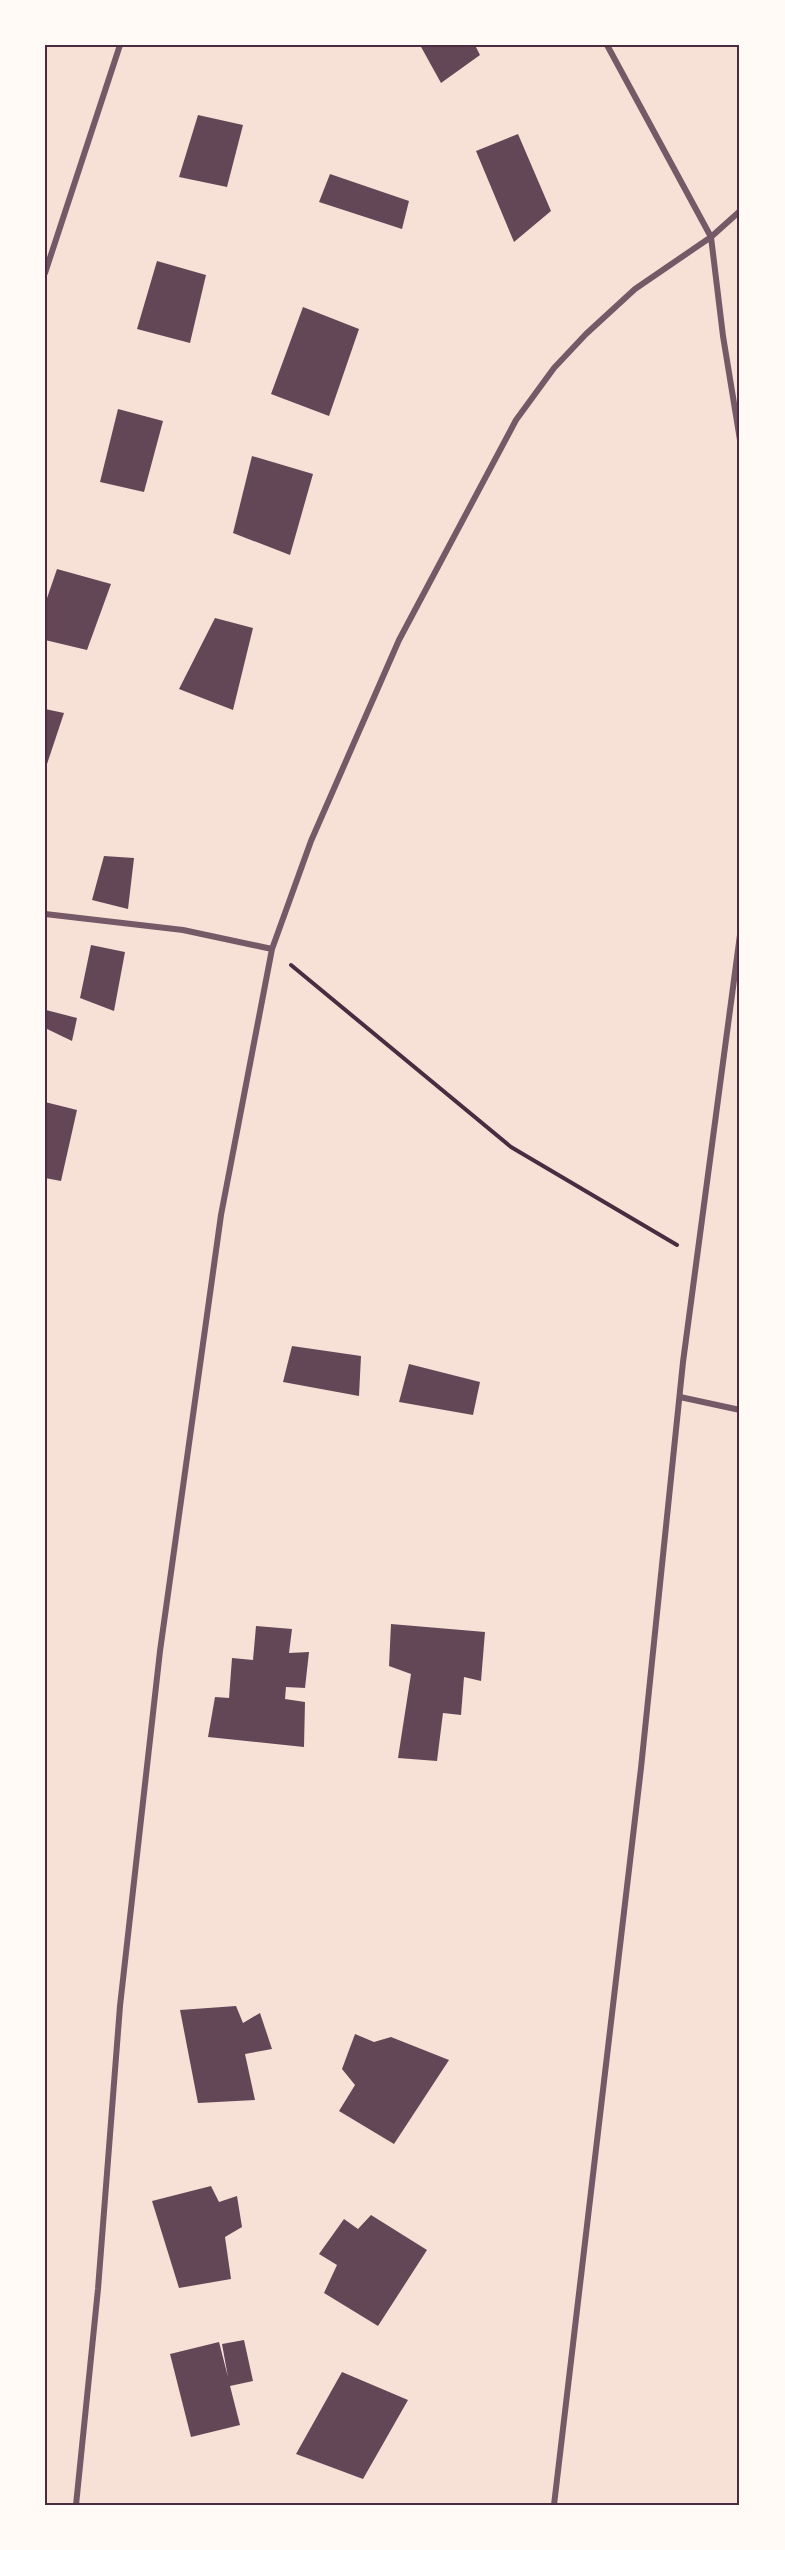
<svg xmlns="http://www.w3.org/2000/svg" width="785" height="2550" font-family="'Work Sans',sans-serif">
<style>
.building{fill:#644757}
.lines{fill:none;stroke-linecap:round;stroke-linejoin:round}
.path{stroke:#4a2c40;stroke-width:4}
.minor{stroke:#755966;stroke-width:6}
.neatline{fill:none;stroke:#4a2c40;stroke-width:2}
</style>
<rect width="100%" height="100%" fill="#f7e1d7"/>
<path class="building" d="M420 45H475L480 55 441 83Z
M198 115 243 125 227 187 179 177Z
M518 134 551 211 514 242 476 151Z
M330 174 409 201 402 229 319 202Z
M157 261 206 275 190 343 137 329Z
M303 307 359 329 329 416 271 394Z
M118 409 163 421 144 492 100 482Z
M252 456 313 474 290 555 233 533Z
M57 569 111 584 87 650 45 640V604Z
M215 618 253 628 233 710 179 689Z
M45 709 64 713 45 770Z
M104 856 134 858 128 909 92 900Z
M91 945 125 952 114 1011 80 998Z
M46 1010 77 1018 72 1041 45 1028Z
M45 1102 77 1110 61 1181 45 1178Z
M292 1346 361 1356 359 1396 283 1382Z
M409 1364 480 1382 473 1415 399 1402Z
M391 1624 485 1632 481 1681 464 1677 461 1715 443 1713 437 1761 398 1758 411 1674 389 1666Z
M256 1626 292 1629 289 1653 309 1652 305 1688 286 1687 285 1699 305 1702 304 1747 208 1737 215 1697 229 1698 232 1658 253 1660Z
M236 2006 243 2023 260 2013 272 2049 245 2054 255 2100 198 2103 180 2010Z
M355 2034 374 2042 391 2037 449 2060 394 2144 339 2111 355 2085 342 2069Z
M211 2186 219 2202 237 2196 242 2227 225 2237 231 2279 179 2288 152 2201Z
M371 2215 427 2250 378 2326 324 2293 337 2265 319 2254 344 2219 358 2229Z
M244 2340 253 2381 230 2386 240 2425 191 2437 170 2354 219 2342 228 2377 222 2344Z
M342 2372 408 2400 363 2479 296 2454Z"/>
<g class="lines">
<path class="path" d="M291 965 511 1147 677 1245"/>
<path class="minor" d="M607 45 711 237 723 336 740 440
M45 273 120 45
M45 914 183 930 272 949
M680 1397 740 1410
M76 2505 98 2289 120 2006 160 1651 221 1215 272 949 311 841 399 640 516 420 554 368 586 334 635 289 711 237 740 211
M554 2505 641 1768 683 1362 740 935"/>
</g>
<rect width="785" height="2550" fill="none" stroke="#fffaf5" stroke-width="93"/>
<rect x="46" y="46" width="692" height="2458" class="neatline"/>
</svg>
